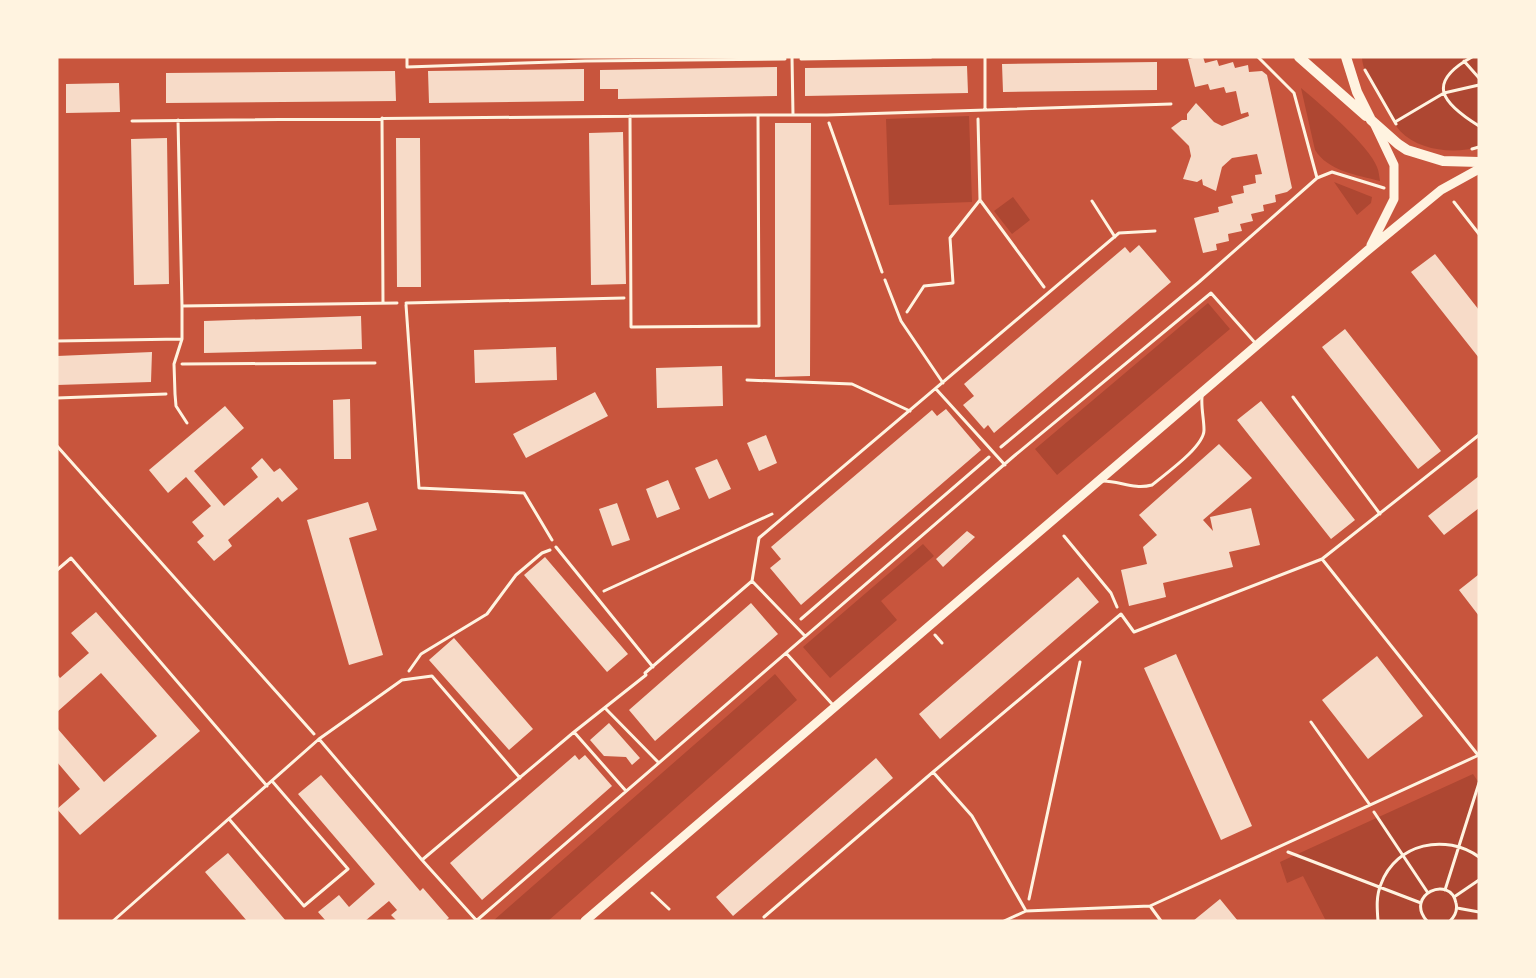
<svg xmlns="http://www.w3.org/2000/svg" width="1536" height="978" font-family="'IBM Plex Sans',sans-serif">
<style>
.green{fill:#ae4732}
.building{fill:#f7dbc8}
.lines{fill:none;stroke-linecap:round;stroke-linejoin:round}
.path{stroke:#fff3e0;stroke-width:3}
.service{stroke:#fff3e0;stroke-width:3}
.secondary{stroke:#fff3e0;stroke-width:9}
.primary{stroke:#fff3e0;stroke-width:10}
</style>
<rect width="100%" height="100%" fill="#c8553d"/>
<path class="green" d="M1362 57H1479V147C1454 154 1419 151 1400 131 1391 120 1385 106 1379 95 1372 83 1362 70 1362 57Z
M1301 88C1320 104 1369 145 1377 167 1379 171 1379 176 1380 181 1357 175 1328 171 1315 150Z
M969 116 972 202 889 205 886 119Z
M1334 182 1372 197 1371 203 1357 215Z
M1013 197 1030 220 1012 234 994 211Z
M1208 303 1230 329 1057 475 1035 449Z
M923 544 934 556 881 601 897 620 830 678 803 647Z
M775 674 797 700 548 921H493Z
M1473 774 1479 783V921H1326L1303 876 1287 883 1280 862Z"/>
<path class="building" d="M1198 57H1203L1205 63 1217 60 1219 66 1233 62 1235 68 1248 65 1249 72 1262 71 1267 75 1292 188 1287 192 1275 195 1276 202 1263 205 1264 211 1251 214 1253 221 1240 224 1242 231 1228 234 1229 241 1216 244 1217 250 1203 253 1194 218 1219 212 1218 207 1233 203 1231 196 1244 193 1243 186 1256 183 1255 175 1262 174 1257 154 1232 158 1222 167 1216 191 1203 185 1202 179 1197 182 1183 179 1191 156 1189 146 1171 128 1182 120H1187V114L1196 103 1214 122 1222 126 1249 116 1248 112 1241 114 1236 91 1226 93 1224 87 1210 90 1208 84 1195 87 1188 59Z
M1157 62V90L1003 92 1002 64Z
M967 66 968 93 805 96V68Z
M777 67V96L618 99V89H600V70Z
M584 69V101L429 103 428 71Z
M395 71 396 101 166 103V73Z
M119 83 120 112 66 113V84Z
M775 123H811L810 376 775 377Z
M623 132 626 284 591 285 589 133Z
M167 138 169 284 134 285 131 139Z
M396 138H420L421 287H397Z
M1139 245 1171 282 994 433 988 425 984 429 963 405 974 396 964 384 1125 247 1130 253Z
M1435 254 1479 310V358L1411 272Z
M361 316 362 349 204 353V321Z
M1345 329 1441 451 1418 469 1322 347Z
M556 347 557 380 475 383 474 350Z
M152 352 151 382 57 385V356Z
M722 366 723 406 657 408 656 368Z
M595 392 608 416 526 458 513 434Z
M350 399 351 459H334L333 400Z
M1261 401 1355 520 1331 539 1237 420Z
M225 406 244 428 194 471 224 506 258 477 251 468 262 458 274 472 280 468 298 489 282 502 278 497 228 540 232 546 214 561 197 542 204 536 192 522 211 506 186 477 168 493 149 470Z
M946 409 981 450 801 605 770 568 781 559 771 547 932 410 937 416Z
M766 435 777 463 759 471 747 443Z
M1219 444 1252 478 1203 520 1213 531 1210 517 1251 508 1260 545 1229 552 1233 567 1163 583 1166 597 1129 606 1121 570 1147 564 1143 547 1157 535 1139 515Z
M717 459 731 489 709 499 695 468Z
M1479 476V508L1444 535 1428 516Z
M668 480 680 509 657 518 646 489Z
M368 502 377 530 349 538 383 655 349 665 307 520Z
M617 503 630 540 612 546 599 509Z
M967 531 975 537 943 567 936 559Z
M545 557 628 654 607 672 524 575Z
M1478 575 1479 576V616L1459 590Z
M1078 577 1099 602 940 739 919 714Z
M751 603 778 634 655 741 629 710Z
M96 612 200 731 80 835 57 809 80 789 57 762V728L104 782 157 736 101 673 57 712V674L60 678 89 653 71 633Z
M454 638 533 729 509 750 429 660Z
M1176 654 1252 826 1221 840 1144 668Z
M1377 656 1423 716 1368 759 1322 700Z
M609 723 640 758 632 765 626 757 604 756 590 740Z
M575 755 579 760 585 755 612 786 482 900 450 863Z
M876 758 893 778 733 916 716 897Z
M321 775 420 891 423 888 449 918 445 921H397L391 915 397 910 389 901 365 921H326L318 912 339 895 349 907 375 884 298 794Z
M228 853 286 921H247L205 872Z
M1220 899 1238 921H1193Z"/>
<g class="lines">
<path class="path" d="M407 57V67L585 61 785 59
M1472 57C1425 83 1442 103 1479 126
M801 59 931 57
M1464 61 1479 78
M1365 70 1396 124
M978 119 980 200 1044 287
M1395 122 1444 93 1479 85
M829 123 882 272
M1472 149 1479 147
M1317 178 1332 172 1384 188
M1454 202 1479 234
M406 303 624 298
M406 305 419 488 524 493 552 540
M907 312 924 286 953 283 950 238 980 200
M182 364 375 363
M57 398 166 394
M57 446 314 734
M1001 447 1199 282 1317 178 1294 93 1258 57
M1064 536 1111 593 1117 607
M604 591 772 514
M801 619 989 457
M935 635 942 643
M409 671 421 654 487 614 516 575 542 553 550 550
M1374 812 1428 893
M1288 852 1421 903
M1445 890 1479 783
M652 893 669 909
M1454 897 1479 880
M1029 899 1080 662
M1457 908 1479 912
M1378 921C1377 908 1376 896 1381 884 1396 843 1446 833 1479 857
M1427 921C1404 895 1450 874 1456 903 1458 911 1455 916 1450 921"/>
<path class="service" d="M792 57 793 115
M985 110V57
M758 115H827L1171 104
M382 118 383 303
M178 120 182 306
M132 121C340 119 549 116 758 115L759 326 631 327 630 116
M1092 201 1115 237
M885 280 901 321 943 383
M182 339 174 364 175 394 176 406 187 423
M57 341 182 339V306L397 303
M747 380 852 384 910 411
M936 389 1005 465
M1293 397 1380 514
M1103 481C1120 481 1134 490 1152 485 1165 474 1204 447 1204 430 1204 419 1201 408 1202 397
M556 547 653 667
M57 570 71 558 267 786
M752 581 805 636
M786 653 833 705
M605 708 658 762
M1311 722 1370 805
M574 732 626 791
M319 739 422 860 477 921
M1478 755 1322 559 1479 435
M229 819 304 906 348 869 272 781
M422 860 574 732 646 675 645 673 752 581 759 538 1119 233 1155 231
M1150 906 1161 921
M1026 911 972 816 933 772 1121 614 1134 632 1322 559
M764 917 933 772
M113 921 319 739 402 680 432 676 520 778
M476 921 1014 456 1211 293 1257 345
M1004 921 1026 911 1150 906 1479 755"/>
<path class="secondary" d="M1371 245 1394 199V165L1375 125
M585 921 1368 250 1441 190 1479 169"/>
<path class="primary" d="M1299 57 1366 116
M1346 57 1357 92 1371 120 1398 144 1407 150 1443 161 1479 162"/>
</g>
<rect width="1536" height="978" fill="none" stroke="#fff3e0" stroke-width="117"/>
</svg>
